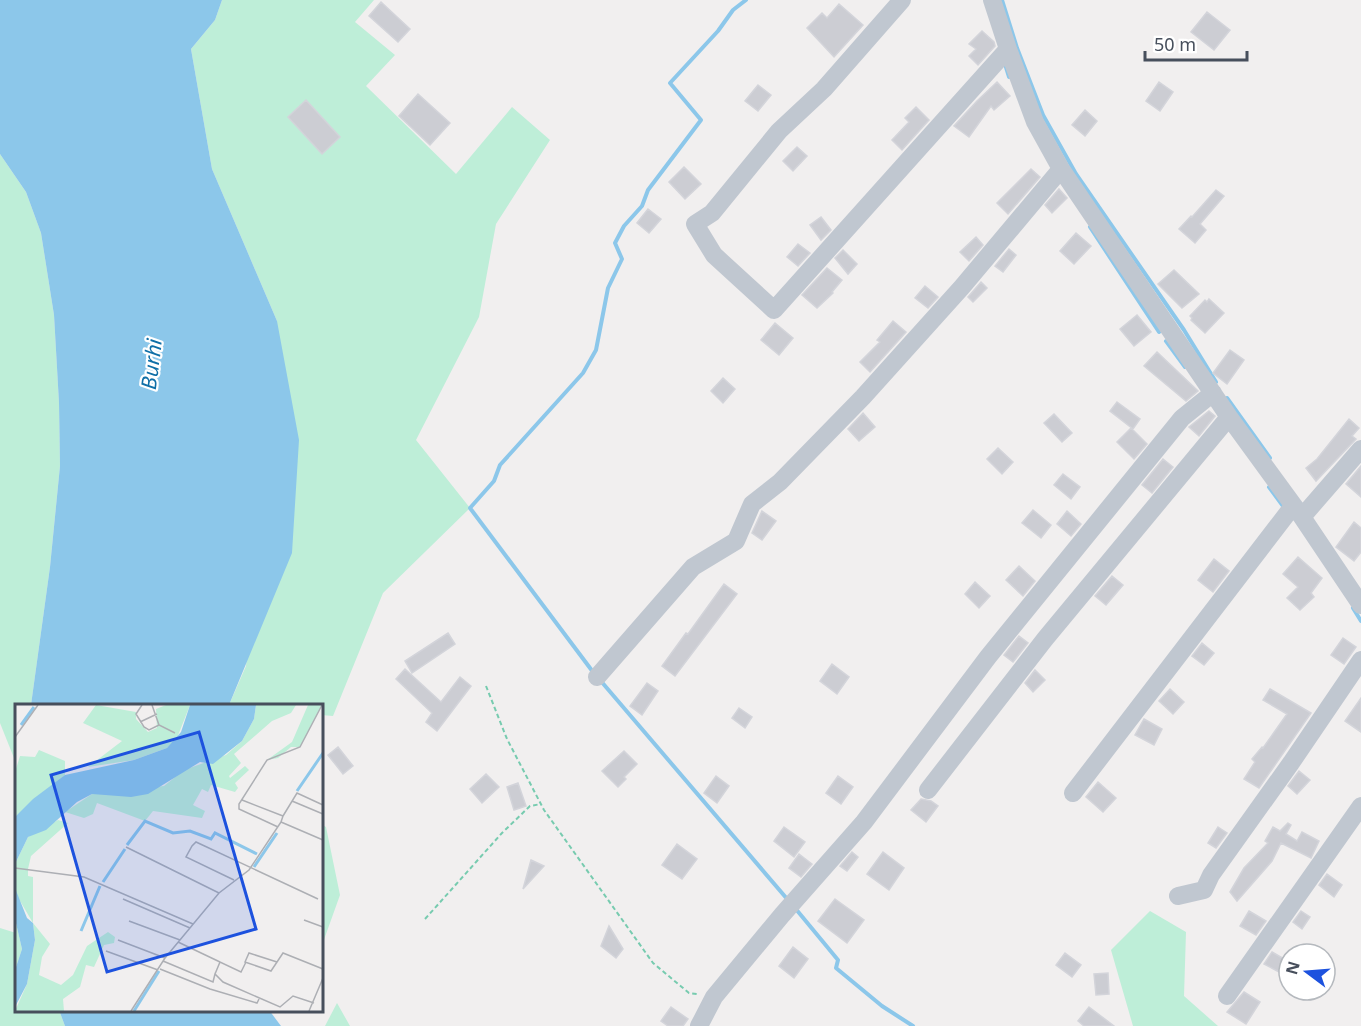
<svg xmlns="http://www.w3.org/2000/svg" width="1361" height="1026" font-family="'Noto Sans',sans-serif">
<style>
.green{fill:#beeed8}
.water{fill:#8cc7ea}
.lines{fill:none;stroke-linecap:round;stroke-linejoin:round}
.stream{stroke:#8cc7ea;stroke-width:4}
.building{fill:#cccdd3;stroke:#d3d4da;stroke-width:1.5}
.path{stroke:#77cbaf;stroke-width:2;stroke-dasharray:4.5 3;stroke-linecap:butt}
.minor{stroke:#c0c7d0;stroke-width:18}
.labels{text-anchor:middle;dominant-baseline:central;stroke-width:4.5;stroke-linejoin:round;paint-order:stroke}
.water-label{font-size:21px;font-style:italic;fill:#0f6fa7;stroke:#fff}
.inset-river{fill:none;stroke:#8cc7ea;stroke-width:3}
.inset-road{fill:none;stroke:#adafb4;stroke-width:1.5}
.view{fill:#1d52de;fill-opacity:0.15;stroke:#1d52de;stroke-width:3}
.inset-edge{fill:none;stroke:#474f5c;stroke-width:3}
</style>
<rect width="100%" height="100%" fill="#f1efef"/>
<path class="green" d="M222 0H374L355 22 395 55 366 86 456 174 512 107 550 140 496 224 479 317 416 440 470 508 383 593 333 716 321 715V705H229L246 666 277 321 212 169 191 49 215 20Z
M0 154 26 192 41 233 54 315 59 403 60 466 50 567 31 705H16V763L0 723Z
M321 824 326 827 340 895 321 948Z
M1150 911 1186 932 1184 996 1218 1026H1133L1111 950Z
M0 928 16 933V1010H59L65 1026H0Z
M337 1003 350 1026H325Z"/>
<path class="water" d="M0 0H222L215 20 191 49 212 169 277 321 299 440 292 553 229 705H31L50 567 60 466 59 403 54 315 41 233 26 192 0 154Z
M59 1010H269L281 1026H65Z"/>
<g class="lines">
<path class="stream" d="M1002 0 1017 48 1043 115 1076 174 1184 330 1216 382
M1004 61 1009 77
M1090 227 1159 332
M1166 341 1185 367
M1227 398 1270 458
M1269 487 1283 506
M1353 608 1361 621
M593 672 470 508 494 481 500 465 583 373 596 350 608 288 622 259 615 243 624 226 642 206 648 190 701 120 670 83 718 31 733 10 746 0
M600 680 788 900
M795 908 838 960 836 968 882 1006 913 1026"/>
</g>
<path class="building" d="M381 2 410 29 398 42 369 16Z
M839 4 863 25 834 57 807 28 822 13 827 18Z
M1207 12 1230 30 1214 50 1191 32Z
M982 31 994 42 995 46 978 65 969 56 976 49 969 44Z
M997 82 1010 96 994 110 991 106 969 137 954 126 977 101Z
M1159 82 1173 92 1160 111 1146 101Z
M758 85 771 95 758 111 745 101Z
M418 94 450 123 430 145 399 116Z
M306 100 340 137 322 154 288 117Z
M916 107 929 120 902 150 892 140 909 122 905 118Z
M1085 110 1097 121 1085 136 1072 125Z
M797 147 807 156 793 171 783 161Z
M684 167 701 184 685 199 669 182Z
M1031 169 1040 177 1008 214 997 203Z
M1059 189 1067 198 1052 213 1045 205Z
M1216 190 1224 196 1200 224 1206 230 1195 243 1179 229 1191 216 1192 217Z
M648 209 661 219 649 233 637 223Z
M821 217 831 230 821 240 810 225Z
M1076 233 1091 246 1074 264 1060 251Z
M976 237 983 245 969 261 960 252Z
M798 244 810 253 798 266 787 257Z
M1009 249 1016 255 1003 272 995 266Z
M843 250 857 264 848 274 835 258Z
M827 268 842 280 832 292 833 293 817 308 802 295Z
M1174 270 1199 294 1182 308 1158 284Z
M981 282 987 288 973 302 968 297Z
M925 286 938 297 928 308 915 298Z
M1209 299 1224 313 1205 333 1191 320 1192 318 1190 316 1205 300 1207 302Z
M1137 315 1151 332 1134 346 1120 329Z
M893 321 906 332 870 372 860 362 880 342 877 340Z
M775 323 793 338 779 355 761 340Z
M1230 350 1244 360 1227 384 1213 373Z
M1157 352 1198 391 1186 401 1144 366Z
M723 378 735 389 723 403 711 391Z
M1117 402 1140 419 1133 429 1110 411Z
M1209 411 1215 416 1199 436 1189 427Z
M863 413 875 427 859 441 848 429Z
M1054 414 1072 433 1062 442 1044 423Z
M1349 419 1359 428 1352 436 1356 439 1316 481 1306 468 1317 459Z
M1131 428 1147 444 1134 459 1117 442Z
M998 448 1013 462 1002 474 987 459Z
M1163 459 1173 467 1152 493 1142 485Z
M1361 466V497L1346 484Z
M1063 474 1080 487 1071 499 1054 485Z
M1033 510 1051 525 1041 538 1022 523Z
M762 511 776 521 762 540 752 533Z
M1067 511 1081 524 1071 536 1057 524Z
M1354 522 1361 528V552L1354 561 1336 547Z
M1298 557 1322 578 1311 593 1314 597 1300 610 1287 598 1298 587 1283 574Z
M1214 559 1229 571 1213 592 1198 580Z
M1019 566 1035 581 1023 596 1006 580Z
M1112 576 1123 585 1106 605 1095 596Z
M975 582 990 596 979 608 965 594Z
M724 584 737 594 675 676 662 666 686 633 688 634Z
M448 633 455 644 412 673 405 661Z
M1019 636 1028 643 1013 662 1004 655Z
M1343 638 1356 647 1344 664 1331 655Z
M1202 643 1214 653 1204 665 1192 656Z
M832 664 849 677 837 694 820 681Z
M405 669 441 702 460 677 471 686 437 731 426 722 432 713 396 679Z
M1035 670 1045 680 1033 692 1025 683Z
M647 683 658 691 642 715 630 706Z
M1170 689 1184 702 1173 714 1159 701Z
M1270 689 1311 713 1259 788 1244 779 1255 762 1252 759 1262 747 1263 748 1287 714 1263 700Z
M1361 698V732L1345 721Z
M739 708 752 717 745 728 732 718Z
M1144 719 1162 729 1154 745 1135 735Z
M338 747 353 766 343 774 328 755Z
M624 751 637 764 624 777 626 779 618 787 602 771Z
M1299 771 1310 780 1297 794 1288 786Z
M486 774 499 787 482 803 470 789Z
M716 776 729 786 717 803 704 793Z
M838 776 853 787 841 804 826 793Z
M1098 782 1116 798 1103 812 1086 797Z
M518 783 526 806 514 810 507 787Z
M921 799 931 801 938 806 926 822 911 810Z
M1288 823 1291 825 1286 834 1297 841 1302 832 1319 841 1311 858 1281 843 1272 861 1237 901 1230 892 1244 868 1268 843 1265 841 1273 827 1280 831Z
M784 827 805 842 794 857 774 841Z
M1218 827 1227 833 1216 848 1208 843Z
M677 844 697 859 682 879 662 865Z
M852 852 858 857 847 871 840 866Z
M883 852 904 868 889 890 867 874Z
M799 854 812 864 801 877 789 868Z
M531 860 544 866 523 889Z
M1327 874 1342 885 1334 897 1319 885Z
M835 899 864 920 847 943 818 921Z
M1249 911 1266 921 1256 935 1240 926Z
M1301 911 1310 917 1302 929 1293 922Z
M609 926 623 949 616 958 601 946Z
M793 947 808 959 794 978 779 966Z
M1272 952 1286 960 1279 972 1264 964Z
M1065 953 1081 965 1072 977 1056 965Z
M1108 973 1109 994 1096 995 1094 974Z
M1244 992 1260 1002 1246 1024 1227 1012Z
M671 1007 688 1019 683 1026H668L661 1021Z
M1089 1007 1114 1026H1084L1078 1021Z"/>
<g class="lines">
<path class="path" d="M486 686 507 739 544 810 653 963 689 993 697 994
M425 919 502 833 530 806 541 804"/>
<path class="minor" d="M902 0 824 89 779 131 712 213 695 224 714 255 774 310 1008 49
M992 0 1008 49 1035 122 1061 169 1229 417 1302 517 1361 605
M1302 517 1361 449
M597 677 693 567 736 541 752 504 780 482 863 397 962 287 1061 169
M928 790 1045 639 1229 417
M1073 793 1293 506
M1178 896 1204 890 1211 875 1291 763 1361 660
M1227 996 1361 806
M699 1026 714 997 782 915 864 822 988 657 1182 418 1213 393"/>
</g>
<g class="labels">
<g class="water-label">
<text transform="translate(151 364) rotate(-83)">Burhi</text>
</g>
</g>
<g transform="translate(15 704)">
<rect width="308" height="308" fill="#f1efef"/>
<path d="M81 1 121 8V15L133 28 142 24 141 5 151 1H175L162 34 152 44 119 56 73 63 107 37 68 19ZM241 1H281L276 9 257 17 219 50 226 59 214 72 215 74 230 62 234 66 220 79 223 84 220 88 196 81 193 88 187 85 178 101 190 107 187 114 138 107 130 117 82 99 78 110 69 114 50 108 77 90 149 82 169 66 211 51 227 37 239 15ZM293 1H307L285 43H276L263 54 252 56 277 38ZM24 46 50 57V71L0 113V68L5 52 20 53ZM43 116 53 119 16 152 13 165V172L18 173V219L35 240 27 253 24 271 46 281 58 271 72 242 93 228 100 233 99 239 89 241 79 263 71 261 65 283 48 295 49 307H0L12 280 20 236 18 219 1 190 0 160 13 133ZM0 215 7 245 0 266Z" fill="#beeed8"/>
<path d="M175 1H241L239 15 227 37 198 60 185 58 133 90 116 93 77 90 62 98 31 126 13 133 0 160V113L18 95 50 71 119 56 152 44 166 28ZM0 184 12 214 18 219 20 236 12 280 0 303V266L7 245 0 215Z" fill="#8cc7ea"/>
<path class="inset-river" d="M6 21 19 3M282 87 308 49M112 141 130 117 158 129 175 127 196 135 200 129 242 150M239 163 262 129M88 178 110 145M66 227 85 182M119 307 144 267"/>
<path class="inset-road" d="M127 1 121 10 129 23 134 26 144 21M137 1 144 21 160 29M125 18 142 10M0 33 23 1M227 96 268 112 266 118M277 97 308 110M268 112 282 89 308 101M263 123 224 105V100L252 56 285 43 307 1M111 143 204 189M0 164 69 173 178 220M219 176 171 153 177 142 181 138 303 195M108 195 175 224M289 216 308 223M114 217 165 236M103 236 150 254M163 238 205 258M91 247 143 266M148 257 198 278 200 270 208 278 265 303 278 292 299 299M262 258 234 249 230 258 256 267 268 249 308 265M145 265 195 285 242 299 244 295M200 270 205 258 226 268 231 258M116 307 150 254 204 189 234 166 266 118 308 136M294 307 308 274"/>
<path class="view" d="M184 28 241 225 92 268 36 71Z"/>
<rect width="308" height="308" class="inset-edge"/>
</g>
<g transform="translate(1307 972) rotate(286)"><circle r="28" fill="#ffffff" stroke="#b5b9be" stroke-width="1.5"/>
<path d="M0-4.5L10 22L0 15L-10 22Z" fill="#1d52de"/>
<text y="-9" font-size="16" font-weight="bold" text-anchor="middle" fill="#474f5c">N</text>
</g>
<path d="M1145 51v9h102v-9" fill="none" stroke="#474f5c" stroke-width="3"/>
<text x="1154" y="51" font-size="18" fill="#474f5c" stroke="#ffffff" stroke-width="4.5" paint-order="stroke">50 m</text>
</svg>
